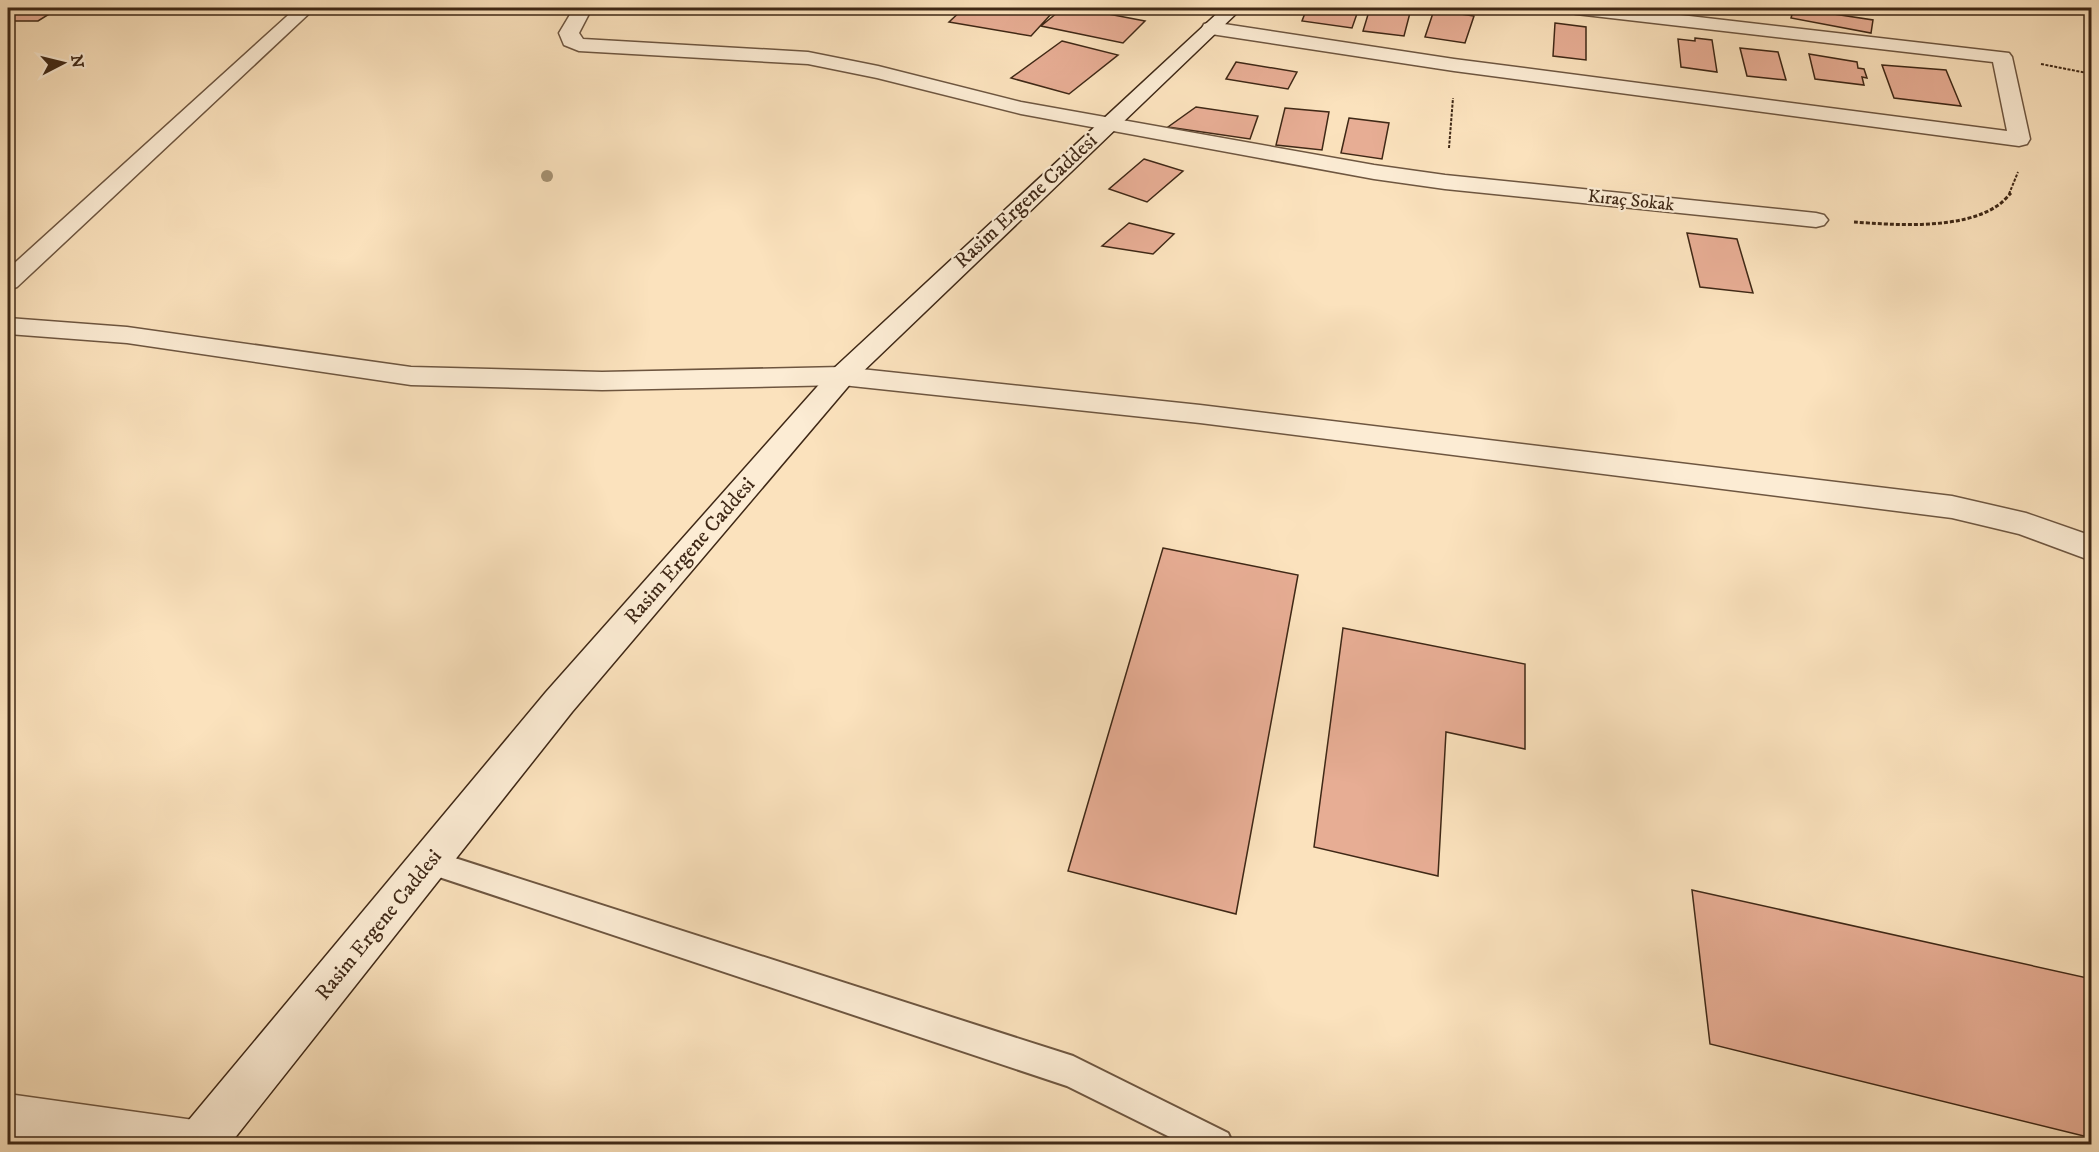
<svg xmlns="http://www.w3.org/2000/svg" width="2099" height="1152" font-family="'IM FELL DW Pica',serif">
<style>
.building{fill:#e7ad94;stroke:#3f2816;stroke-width:1.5}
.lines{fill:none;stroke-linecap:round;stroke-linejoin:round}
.service-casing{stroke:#6e5640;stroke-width:4}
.minor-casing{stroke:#6e5640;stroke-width:3}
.tertiary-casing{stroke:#6e5640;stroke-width:3}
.secondary-casing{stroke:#3f2816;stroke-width:3}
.path-far1{stroke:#3f2816;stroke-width:2;stroke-dasharray:3 1.5;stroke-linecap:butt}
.path{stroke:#3f2816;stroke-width:3;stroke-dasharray:4 2;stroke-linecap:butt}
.service{fill:#fcecd4;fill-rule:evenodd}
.minor{fill:#fcecd4;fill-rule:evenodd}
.tertiary{fill:#fcecd4;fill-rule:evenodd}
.secondary{fill:#fcecd4;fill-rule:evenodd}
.tree{fill:#a59172}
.labels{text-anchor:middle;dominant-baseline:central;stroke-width:4.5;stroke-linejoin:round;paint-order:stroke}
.far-street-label{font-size:18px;fill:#3f2816;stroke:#fcecd4}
.street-label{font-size:21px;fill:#3f2816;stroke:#fcecd4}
</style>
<rect width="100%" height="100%" fill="#fbe2bd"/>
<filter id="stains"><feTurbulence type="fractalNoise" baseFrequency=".00333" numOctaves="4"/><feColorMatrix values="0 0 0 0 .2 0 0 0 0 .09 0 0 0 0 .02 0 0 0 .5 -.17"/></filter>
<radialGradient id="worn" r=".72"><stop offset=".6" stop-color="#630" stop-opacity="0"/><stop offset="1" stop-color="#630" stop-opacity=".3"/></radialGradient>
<path class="building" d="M8 8H59L38 21H8Z
M964 8H1016L1052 13 1031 36 949 22Z
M1063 8H1077L1145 21 1123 43 1041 26Z
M1307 8H1359L1352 28 1302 21Z
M1370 8 1411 9 1404 36 1363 31Z
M1685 8H1719L1717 13Z
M1794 8 1873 20 1871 33 1791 18Z
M1434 10 1474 16 1465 43 1425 37Z
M1555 23 1586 27V60L1553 56Z
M1695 38 1712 40 1717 72 1681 67 1678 39 1695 41Z
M1062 41 1118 55 1069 94 1011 78Z
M1740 48 1778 52 1786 80 1747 76Z
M1809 54 1857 62 1858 68 1864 69 1867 78 1862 77 1864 85 1815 79Z
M1236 62 1297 72 1288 89 1226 79Z
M1882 65 1946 70 1961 106 1894 98Z
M1196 107 1258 116 1250 139 1168 127Z
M1285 108 1329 112 1322 150 1276 145Z
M1349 118 1389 123 1382 159 1341 153Z
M1144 159 1183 171 1147 202 1109 189Z
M1129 223 1174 234 1153 254 1102 246Z
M1687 233 1737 239 1753 293 1700 287Z
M1163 548 1298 575 1236 914 1068 871Z
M1343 628 1525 664V749L1446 732 1438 876 1314 847Z
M1692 890 2092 979V1138L1710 1044Z"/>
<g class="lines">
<defs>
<path id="service" d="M430 850 1073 1056 1228 1133 1233 1144H1184L1067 1086 430 874 420 871 416 862 420 853Z"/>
<path id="minor" d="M296 8H315L17 287 8 290V269Z
M574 8H592L579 33 583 39 808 52 878 66 1021 102 1374 165 1445 175 1816 213 1824 215 1828 220 1824 225 1816 227 1445 189 1374 179 1021 114 877 78 808 64 579 51 564 45 559 33Z
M1567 8H1620L2009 53 2012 57 2030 139 2027 144 2019 146 1454 71 1211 34 1204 32 1202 28 1204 24 1211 22 1454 59 2007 131 1993 62 1576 14 1569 12Z
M8 318 127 327 411 367 602 372 842 367 1200 405 1952 496 2026 513 2092 536V561L2019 534 1952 518 1200 423 842 385 602 390 411 385 127 343 8 334Z"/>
<path id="tertiary" d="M8 1094 194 1120 211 1127 218 1144H36L8 1140Z"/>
<path id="secondary" d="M1223 8H1242L852 382 572 712 230 1144H176L183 1127 546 692 832 370Z"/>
</defs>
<use href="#service" class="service-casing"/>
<use href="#minor" class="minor-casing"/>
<use href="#tertiary" class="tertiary-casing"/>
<use href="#secondary" class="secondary-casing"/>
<path class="path-far1" d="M2041 64 2092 74
M1449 148 1453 98
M2009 194 2018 172"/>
<path class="path" d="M1854 222C1895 225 1961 230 1997 206 2002 203 2007 197 2011 193"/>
<use href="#service" class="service"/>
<use href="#minor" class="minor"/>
<use href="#tertiary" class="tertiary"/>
<use href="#secondary" class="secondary"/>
</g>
<circle class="tree" cx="547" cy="176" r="6"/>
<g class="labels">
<g class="far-street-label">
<text transform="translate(1631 201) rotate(6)">Kıraç Sokak</text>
</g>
<g class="street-label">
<text transform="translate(1026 201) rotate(-43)">Rasim Ergene Caddesi</text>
<text transform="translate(690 551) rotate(-49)">Rasim Ergene Caddesi</text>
<text transform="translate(379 925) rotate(-51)">Rasim Ergene Caddesi</text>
</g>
</g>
<rect width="2099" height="1152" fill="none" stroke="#fbe2bd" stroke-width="30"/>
<rect x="9" y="9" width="2081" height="1134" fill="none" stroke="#3f2816" stroke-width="3"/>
<rect x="15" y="15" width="2069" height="1122" fill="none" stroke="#3f2816" stroke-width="1.5"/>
<g transform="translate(63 63) rotate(83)" stroke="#fcecd4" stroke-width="4.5" paint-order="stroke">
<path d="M0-4.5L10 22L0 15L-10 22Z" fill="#3f2816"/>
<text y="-9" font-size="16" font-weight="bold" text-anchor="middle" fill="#3f2816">N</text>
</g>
<rect width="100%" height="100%" filter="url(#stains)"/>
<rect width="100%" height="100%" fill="url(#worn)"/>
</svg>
